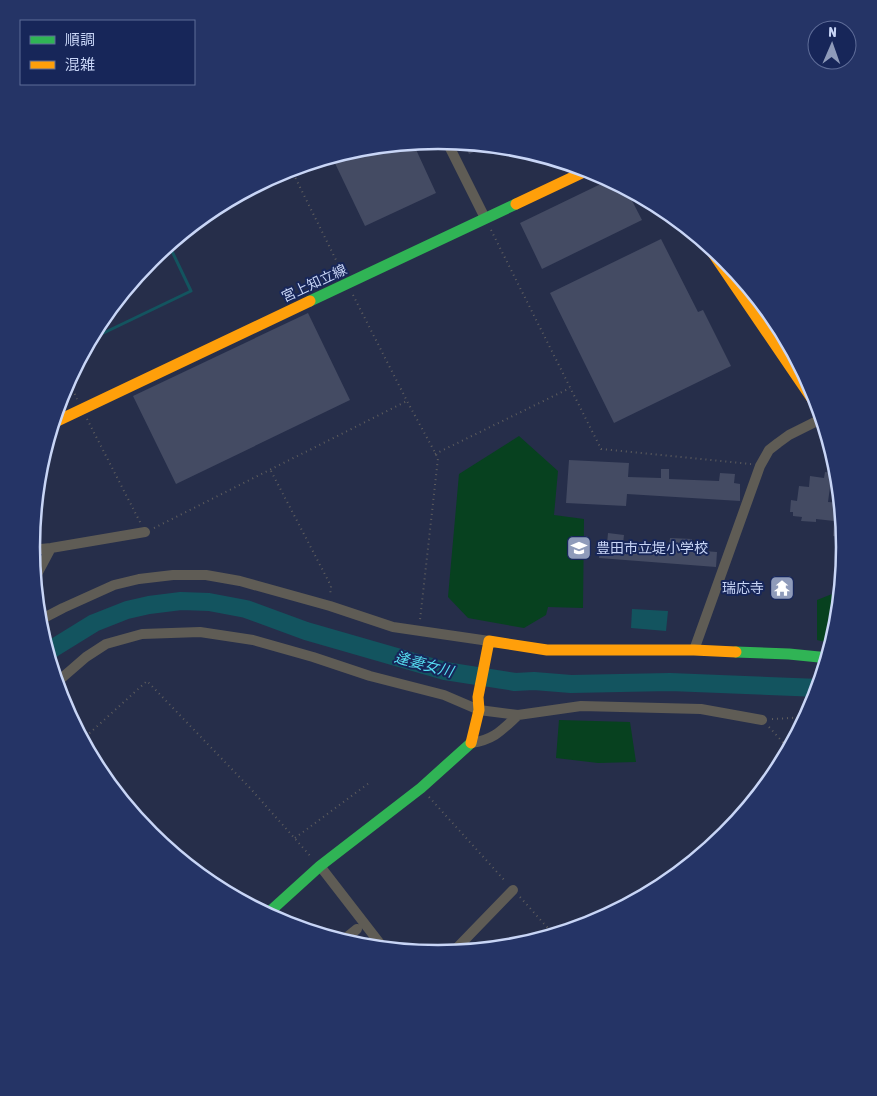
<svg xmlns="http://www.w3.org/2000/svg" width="877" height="1096" font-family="'Asap Condensed','Noto Sans JP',sans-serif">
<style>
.green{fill:#07411f}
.water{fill:#13545f}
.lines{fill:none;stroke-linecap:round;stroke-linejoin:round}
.stream{stroke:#13545f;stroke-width:3}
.river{stroke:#13545f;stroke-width:18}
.building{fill:#444b63}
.path{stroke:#5e5d5e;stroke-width:2;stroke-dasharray:1 4;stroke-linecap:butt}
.street{stroke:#5f5c55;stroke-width:10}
.fast{stroke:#30b455;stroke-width:11}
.slow{stroke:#ff9f0a;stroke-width:11}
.labels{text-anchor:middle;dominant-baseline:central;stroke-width:4;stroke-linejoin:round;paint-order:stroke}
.street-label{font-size:14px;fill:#c8d5f6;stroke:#172659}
.poi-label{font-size:14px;fill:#c8d5f6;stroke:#172659;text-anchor:start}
.water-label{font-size:15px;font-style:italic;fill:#56def1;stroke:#172659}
.rim{fill:none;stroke:#c8d5f6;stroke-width:2.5}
</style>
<rect width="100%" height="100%" fill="#262e4a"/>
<path class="green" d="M519 436 558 471 554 515 584 519 583 608 548 607 546 615 524 628 468 618 448 597 459 474Z
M842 590 838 628 833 644 817 640V600Z
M559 720 630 722 636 762 598 763 556 758Z"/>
<path class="water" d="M632 609 668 611 666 631 631 628Z"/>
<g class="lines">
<path class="stream" d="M91 339 191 291 169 245
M85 747H86"/>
<path class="river" d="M47 652 94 623 127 610 149 605 181 601 209 602 246 609 306 631 445 671 515 682 534 681 571 684 670 682 820 688"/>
</g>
<path class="building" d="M413 143 436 193 365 226 332 157 359 149Z
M464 143H466L488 146 469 154Z
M609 180 626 189 642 220 542 269 520 223Z
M661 239 698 312 703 310 731 366 614 423 550 293Z
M308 313 350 400 176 484 133 396Z
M569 460 629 463 628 477 661 478V469H669V479L719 481 720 473 735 474 734 483 740 484V501L627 494 626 506 566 503Z
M825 472 839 474 840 488 830 487 828 502 841 503 846 548 845 556 837 555 839 537 833 536 834 521 816 519V522L801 521 802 517 793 516V512H790L791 500 797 501 799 486 809 487 810 476 824 478Z
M608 533 624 535 623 544 669 547 670 538 692 539 691 550 717 552 716 567 599 558 600 543 607 544Z"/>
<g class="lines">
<path class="path" d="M291 169 342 272
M491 230 601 449 751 464
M353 295 407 401 438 458 420 620
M69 380 77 399
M87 419 141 524
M435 454 570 388
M271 471 331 586 330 596
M154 528 407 401
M772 719 808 717
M769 727 790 750
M82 740 147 681 250 788 312 858
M429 797 506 882
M295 838 369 783
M520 897 555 936"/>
<path class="street" d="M447 142 485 218
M31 550 51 548 145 532
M34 580 51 548
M38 621 63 608 114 585 139 579 173 575H206L240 581 330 606 393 627 489 641
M694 650 760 466 769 450 778 443 789 435 823 418
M56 683 86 657 106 644 142 634 200 632 253 640 313 657 370 676 444 695 479 710 518 715 581 706 701 709 762 720
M471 743C494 740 502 730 518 715
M320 866 385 950
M341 942 357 929
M451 954 513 890"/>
<path class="fast" d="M310 301 516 204
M736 652 789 654 829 658
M266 915 320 866 421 788 471 743"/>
<path class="slow" d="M516 204 588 170
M706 243 821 412
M53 423 310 301
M471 743 479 710 478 697 489 641 547 650H694L736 652"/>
</g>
<defs>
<symbol id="school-square" viewBox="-11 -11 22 22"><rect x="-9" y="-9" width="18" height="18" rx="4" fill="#8f9bba" stroke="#172659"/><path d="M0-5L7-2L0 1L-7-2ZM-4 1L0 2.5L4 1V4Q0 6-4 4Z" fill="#fff"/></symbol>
<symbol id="temple-square" viewBox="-11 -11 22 22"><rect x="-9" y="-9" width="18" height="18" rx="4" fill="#8f9bba" stroke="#172659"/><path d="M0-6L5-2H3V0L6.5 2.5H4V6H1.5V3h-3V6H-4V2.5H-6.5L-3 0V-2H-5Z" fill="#fff"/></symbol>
</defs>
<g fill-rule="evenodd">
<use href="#school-square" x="565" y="534" width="28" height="28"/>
<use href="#temple-square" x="768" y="574" width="28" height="28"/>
</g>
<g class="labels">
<g class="street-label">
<text transform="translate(314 283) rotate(-25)">宮上知立線</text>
</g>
<g class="poi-label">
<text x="596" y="548">豊田市立堤小学校</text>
<text x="764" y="588" text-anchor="end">瑞応寺</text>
</g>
<g class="water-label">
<text transform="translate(424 664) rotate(15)">逢妻女川</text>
</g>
</g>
<path d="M0 0H877V1096H0ZM40 547a398 398 0 1 1 796 0a398 398 0 1 1-796 0Z" fill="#253466" fill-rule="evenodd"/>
<path class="rim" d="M40 547a398 398 0 1 1 796 0a398 398 0 1 1-796 0Z"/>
<rect x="20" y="20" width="175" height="65" fill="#172659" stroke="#5e6c98"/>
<rect x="30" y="36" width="25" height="8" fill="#30b455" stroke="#5e6c98"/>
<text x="65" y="45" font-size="15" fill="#c8d5f6">順調</text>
<rect x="30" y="61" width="25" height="8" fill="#ff9f0a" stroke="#5e6c98"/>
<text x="65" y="70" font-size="15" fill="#c8d5f6">混雑</text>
<g transform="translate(832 45) rotate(2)"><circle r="24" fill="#172659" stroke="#5e6c98"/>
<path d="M0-4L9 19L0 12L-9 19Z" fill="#8f9bba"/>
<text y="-8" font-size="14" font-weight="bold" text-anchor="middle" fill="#c8d5f6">N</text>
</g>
</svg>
